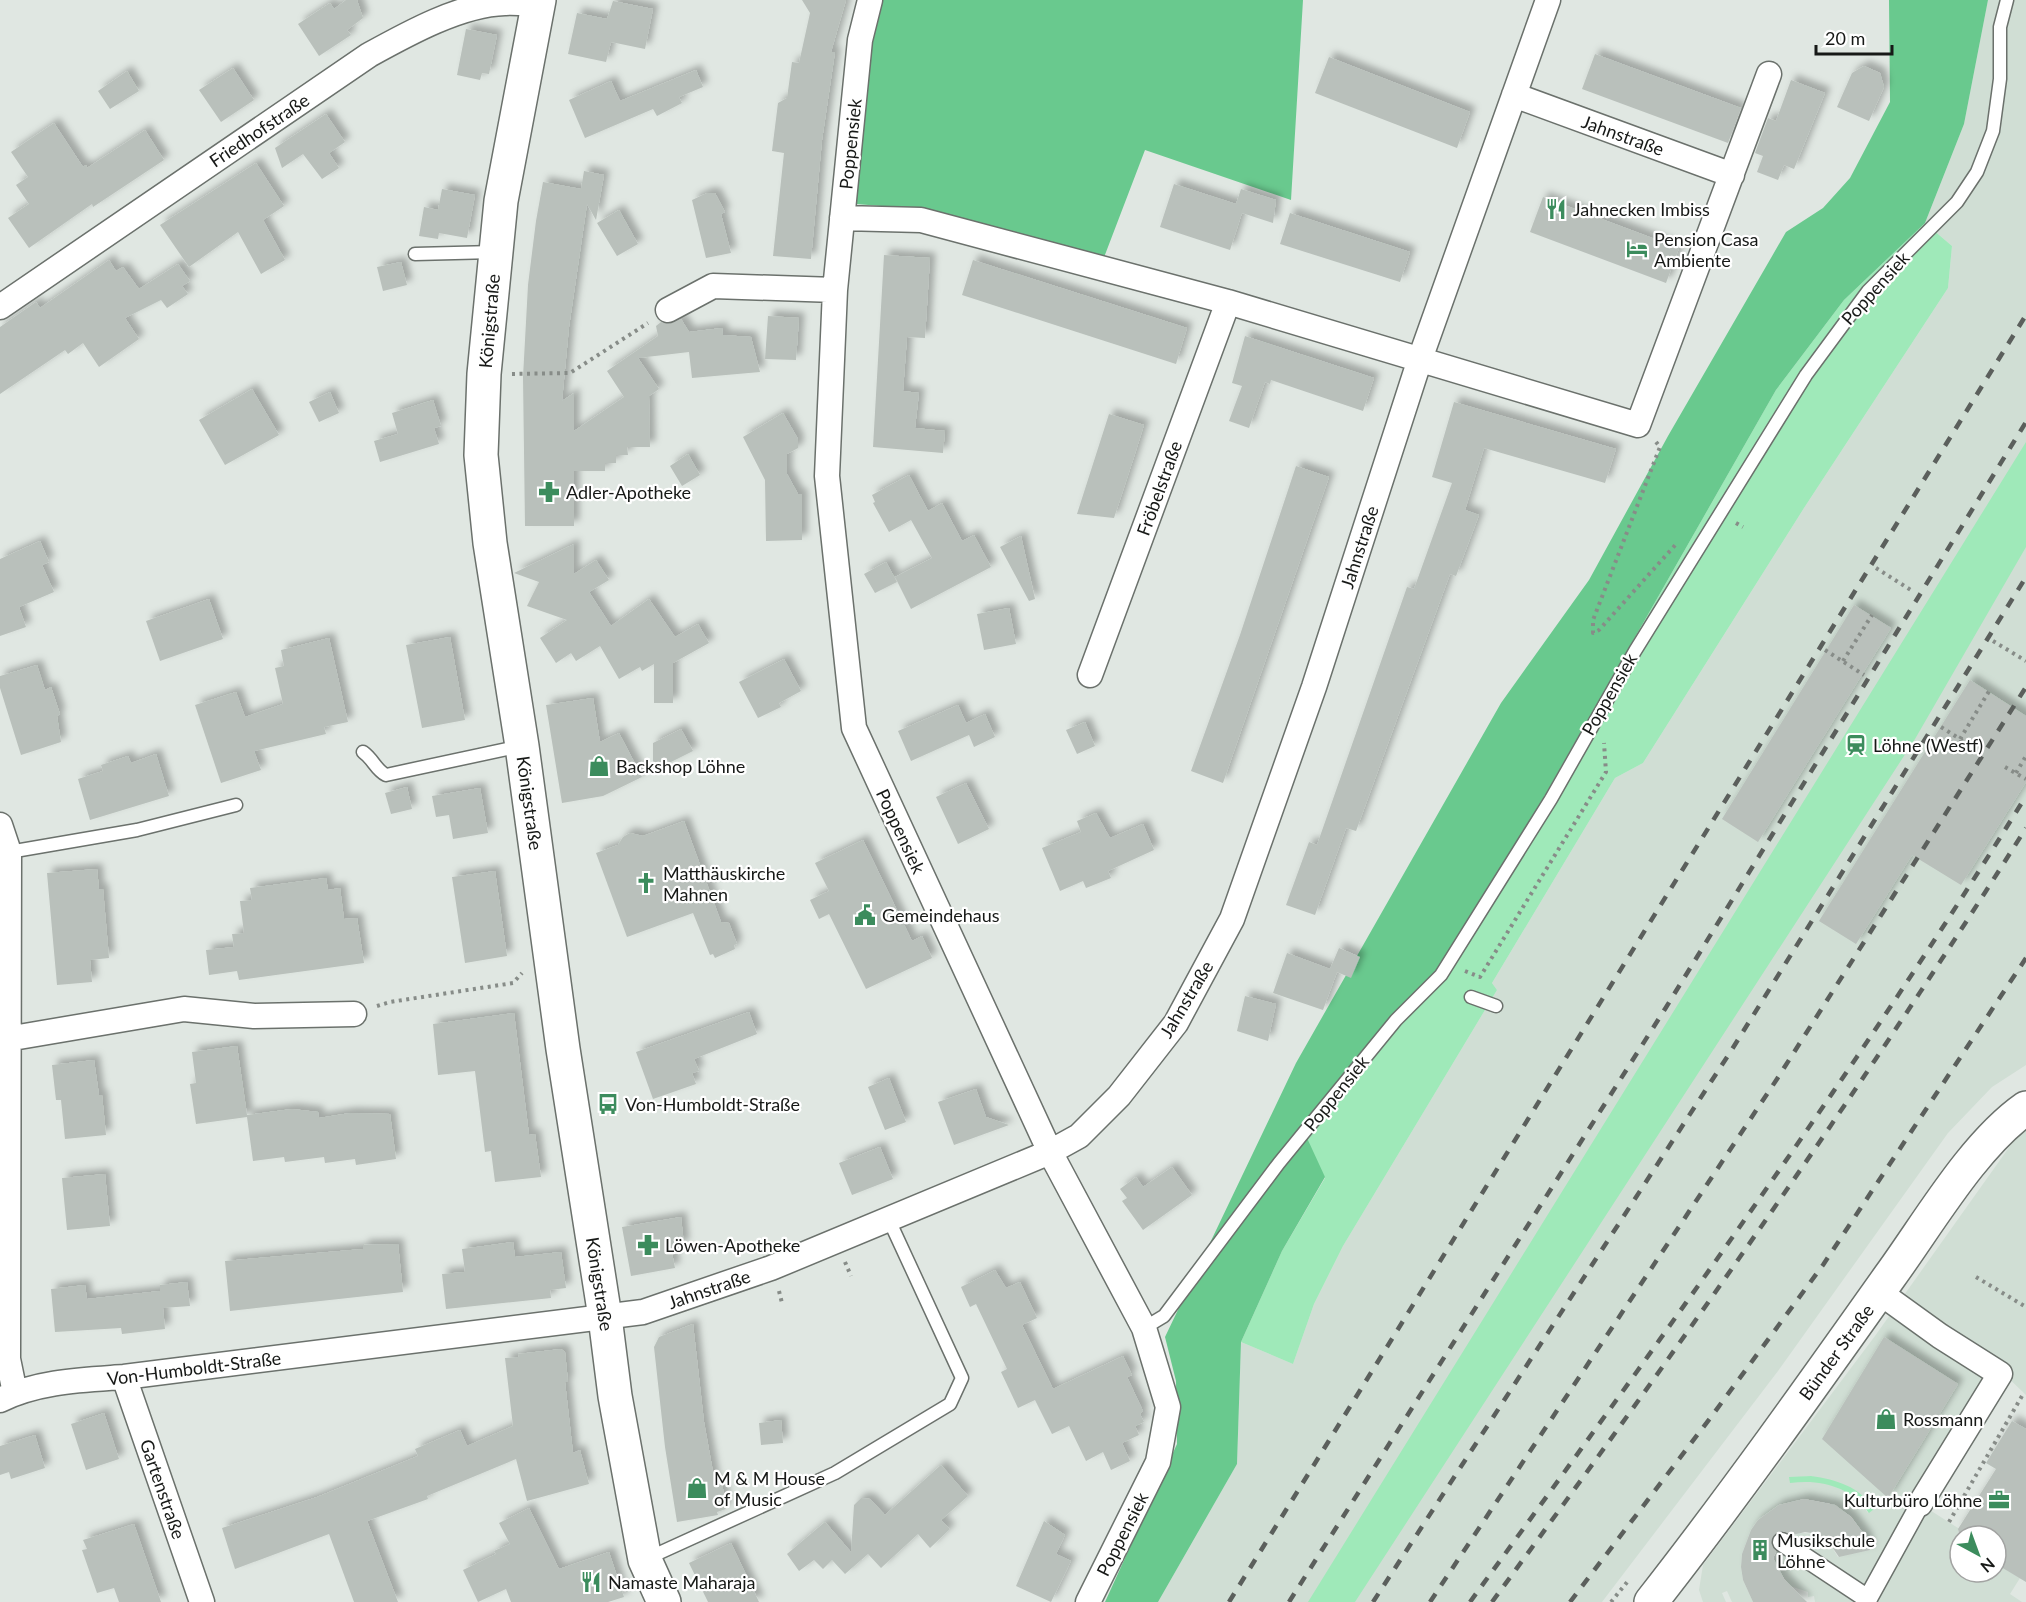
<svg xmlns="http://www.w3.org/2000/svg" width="2026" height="1602" font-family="Lato,sans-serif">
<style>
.built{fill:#d0ded4;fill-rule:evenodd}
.green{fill:#9fe9b9}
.forest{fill:#69c98e}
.building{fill:#b9c0bb;filter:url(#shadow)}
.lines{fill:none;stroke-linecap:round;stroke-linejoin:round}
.service-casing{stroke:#6b716c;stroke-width:15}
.pedestrian-casing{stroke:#6b716c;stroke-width:21}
.minor-casing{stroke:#6b716c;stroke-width:27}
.secondary-casing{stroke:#6b716c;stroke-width:36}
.path{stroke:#878c88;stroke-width:4;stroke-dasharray:3 4.5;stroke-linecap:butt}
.service{stroke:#fff;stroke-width:12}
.pedestrian{stroke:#fff;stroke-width:18}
.minor{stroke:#fff;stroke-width:24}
.secondary{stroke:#fff;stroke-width:33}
.rail{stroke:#5b5f5c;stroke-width:4.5;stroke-dasharray:10 10;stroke-linecap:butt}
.labels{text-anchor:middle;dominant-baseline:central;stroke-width:4.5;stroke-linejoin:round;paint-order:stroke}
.street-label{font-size:18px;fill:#171917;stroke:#fff}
.poi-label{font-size:18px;fill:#171917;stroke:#fff;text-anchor:start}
</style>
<defs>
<filter id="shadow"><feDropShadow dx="5.5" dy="-5.5" stdDeviation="3" flood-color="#0004"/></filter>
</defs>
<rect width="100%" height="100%" fill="#e0e7e2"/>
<path class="built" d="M1988 0H2026V1065L1992 1087 1948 1133 1778 1371 1602 1602H1158L1237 1464 1241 1342 1293 1364 1314 1304 1343 1246 1497 990 1492 983 1615 778 1643 763 1804 508 1948 288 1952 246 1925 223 1964 124Z
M2026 1127V1395L1998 1368 1914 1500 1958 1528 1960 1572H1996V1564L2020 1578 2010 1594 2022 1602H1815L1814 1596 1808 1597V1592L1790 1586 1774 1565 1776 1553 1787 1538 1799 1533 1818 1534 1828 1541 1838 1557 1869 1550 1866 1537 1851 1516 1829 1503 1804 1499 1779 1505 1758 1520 1751 1530 1742 1554 1741 1567 1743 1580 1753 1602H1732L1727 1591 1722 1593 1726 1602H1703L1699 1590 1703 1565 1875 1336 2010 1146ZM1811 1476 1866 1498 1868 1513 1860 1502 1845 1491 1827 1483 1789 1478Z"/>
<path class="green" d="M1925 223 1952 246 1948 288 1804 508 1643 763 1615 778 1492 983 1497 990 1343 1246 1314 1304 1293 1364 1241 1342 1282 1251 1325 1178 1306 1139 1443 974 1776 390 1844 300Z
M2026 442V547L1915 739 1355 1602H1308Z
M1811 1476C1837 1480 1859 1486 1874 1509L1869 1513C1849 1486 1821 1479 1790 1483L1789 1477Z"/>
<path class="forest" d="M879 0H1303L1291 200 1145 150 1103 260 930 210 844 203 869 43Z
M1889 0H1988L1964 124 1925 223 1844 300 1776 390 1443 974 1307 1138 1325 1177 1282 1251 1241 1342 1237 1464 1158 1602H1105L1177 1444 1176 1381 1165 1337 1296 1063 1501 703 1589 580 1668 436 1786 232 1823 208 1850 178 1890 102Z"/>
<path class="building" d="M346 0H357L363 18 347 30 351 35 319 56 298 24 330 3 334 9Z
M802 0H846L831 52H835L822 140 811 259 773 256 784 153 772 151 778 103 787 98 792 62 799 63 810 13Z
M613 1 653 9 645 49 611 42 606 62 568 54 577 13 607 19Z
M466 29 497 35 489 74 482 73 480 80 457 75Z
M1595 54 1741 108 1728 143 1582 89Z
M1329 57 1470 112 1457 148 1315 93Z
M1864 66 1880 73 1884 87 1869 121 1837 107 1852 73Z
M233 68 254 100 221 122 199 90Z
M696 70 703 87 679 97 682 103 657 116 653 109 585 138 569 100 611 81 620 101Z
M127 71 139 91 110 109 98 91Z
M1791 80 1825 93 1794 169 1784 165 1778 180 1757 172 1763 156 1755 153 1768 118 1776 121Z
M326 114 345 142 329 153 339 168 322 179 303 154 282 168 275 148Z
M54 123 83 167 86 165 87 168 145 130 164 160 93 207 92 204 29 248 8 218 29 204 16 185 28 177 11 152Z
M256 163 284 206 263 220 285 260 261 274 238 232 189 267 160 225Z
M584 171 604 175 596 220 587 204 569 327 562 401 574 393V431L624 397 607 371 658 336 656 326 661 322 668 324 681 319 689 332 722 328 723 335 751 337 760 372 692 378 689 352 638 358 659 389 649 396 650 447H627L628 455H616V463H605V471H574V526H525L523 377 528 285 536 221 543 182 581 189Z
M1174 184 1236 204 1241 189 1276 200 1273 223 1242 213 1230 250 1160 227Z
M442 189 475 195 467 238 439 233 438 239 419 236 424 207 438 210Z
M707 193H715L725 212 721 214 731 253 706 258 692 200Z
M1543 197 1679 248 1666 283 1530 232Z
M619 210 638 244 617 256 597 223Z
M1290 213 1410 252 1400 282 1280 244Z
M884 255 930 258 925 338 907 337 903 391 919 393 915 428 945 431 943 453 873 447Z
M109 260 116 271 123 267 139 289 178 264 190 281 182 286 188 294 167 308 161 300 125 318 139 339 99 367 83 343 68 354 65 350 0 394V327L36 302 40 308Z
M973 260 1187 328 1176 364 962 295Z
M401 262 407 285 383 291 377 267Z
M768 316 799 318 796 360 765 359Z
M1245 336 1374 378 1363 411 1271 380 1270 384 1265 382 1249 428 1229 421 1242 386 1232 383Z
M252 389 279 435 225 465 199 420Z
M330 392 339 413 319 422 309 402Z
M433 400 441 426 434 428 439 444 380 462 374 441 398 434 392 413Z
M1454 402 1616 449 1605 483 1484 448 1465 510 1479 515 1456 576 1450 574 1356 831 1346 828 1315 915 1286 905 1309 842 1317 845 1407 587 1414 589 1452 483 1432 477Z
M783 413 798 439V448L787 454V474L798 494H802V540L766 541 765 480 743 437Z
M1109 414 1144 425 1133 460 1114 518 1077 514Z
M688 454 700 475 682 486 670 466Z
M1296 466 1329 477 1223 783 1191 771 1240 635Z
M909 475 928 511 942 503 962 541 974 535 991 567 911 609 895 577 932 558 911 520 889 532 873 503 875 502 872 495Z
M1021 536 1035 599 1029 601 1000 547Z
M40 541 49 562 42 565 54 592 19 607 26 627 0 636V559Z
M574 544V574L596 560 609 580 589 592 611 626 649 599 675 637 698 624 709 643 673 663V703H654V664L642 671 640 667 619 679 600 646 576 661 571 653 556 663 540 638 567 620 527 606 539 582 514 573Z
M886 562 897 582 875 593 864 574Z
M209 599 223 639 160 661 146 621Z
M1854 605 1891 628 1758 842 1722 819Z
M1009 608 1016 644 984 650 977 614Z
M450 637 465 720 422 728 406 645Z
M329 638 348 722 324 727 326 734 254 751 261 770 221 783 195 705 236 692 245 717 283 704 275 668 284 666 281 650Z
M784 659 801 691 779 703 781 707 758 718 739 682Z
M37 665 45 690 51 687 60 714 57 716 61 742 21 755 0 688V676Z
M1970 680 2026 716V782L1961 885 1912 855 1856 944 1819 921Z
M593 698 600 742 619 733 642 777 603 796 562 803 546 705Z
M958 705 966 723 985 714 995 737 974 747 969 735 911 761 898 731Z
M1085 722 1095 746 1077 754 1066 730Z
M681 729 693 751 653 771V743Z
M156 754 169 796 90 820 78 779 103 771 101 765 128 756 131 763Z
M966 783 989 829 958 844 936 797Z
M407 787 412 809 391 814 385 793Z
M480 788 488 833 453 839 449 815 436 817 432 796Z
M1096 813 1110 838 1143 824 1154 850 1108 871 1111 878 1086 888 1083 881 1060 891 1042 848 1081 832 1077 821Z
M684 821 721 922 729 923 737 944 734 945 735 949 715 958 713 954 710 955 693 913 627 937 596 853 618 845 623 837 630 833 643 836Z
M863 840 912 941 922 936 932 958 866 989 829 914 819 919 810 900 829 891 815 863Z
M97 869 99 889H103L109 958 90 960 92 982 57 985 47 873Z
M495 871 507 956 465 963 452 877Z
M326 878 328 890 340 888 344 919 357 918 364 963 239 980 237 971 209 975 206 950 234 947 232 934 244 933 240 901 252 900 250 888Z
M1339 948 1360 957 1351 978 1337 972 1323 1010 1273 993 1287 953 1330 969Z
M1245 996 1276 1004 1268 1041 1237 1031Z
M749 1012 757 1034 694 1059 699 1071 692 1073 696 1084 653 1099 636 1052Z
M514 1013 529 1135 535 1134 541 1177 495 1182 491 1151 485 1152 475 1071 438 1075 433 1024Z
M237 1046 247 1115 292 1109 318 1112 319 1118 350 1113 390 1114 396 1159 356 1165 355 1159 325 1163 324 1157 285 1162 284 1157 253 1161 247 1117 196 1124 190 1084 196 1083 192 1052Z
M94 1060 99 1095H102L106 1135 65 1139 61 1100H56L52 1065Z
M889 1078 906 1122 885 1130 868 1087Z
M976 1089 986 1117 1009 1125 954 1145 938 1102Z
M880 1147 893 1179 852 1195 839 1163Z
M1172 1167 1192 1195 1143 1230 1122 1201 1127 1198 1120 1189 1136 1177 1143 1187Z
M105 1174 110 1226 67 1230 62 1178Z
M681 1217 684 1245 671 1248 675 1268 631 1276 622 1227Z
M513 1242 515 1257 561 1252 566 1288 550 1290 551 1298 446 1309 442 1274 465 1272 462 1249Z
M398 1244 403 1292 230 1311 225 1261 363 1249V1245Z
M995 1270 1006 1288 1020 1282 1037 1318 1022 1325 1053 1389 1123 1356 1132 1375 1127 1377 1143 1411 1140 1414 1144 1422 1135 1426 1139 1435 1122 1443 1130 1461 1111 1470 1103 1452 1086 1461 1069 1426 1052 1434 1035 1400 1018 1408 1001 1372 1007 1369 976 1304 970 1307 961 1287Z
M187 1282 190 1306 163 1308 165 1329 122 1334 121 1328 55 1332 51 1289 85 1285 87 1299 160 1291V1285Z
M693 1324 704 1422 715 1483 722 1482 726 1509 717 1512 718 1515 677 1522 665 1447 654 1347 659 1337Z
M1884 1337 1958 1384 1888 1498 1822 1439Z
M561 1349 565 1352 568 1382H565L573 1453 580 1450 589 1484 527 1501 516 1459 427 1496 428 1499 367 1521 398 1602H354L329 1534 235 1569 222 1528 317 1497 418 1456 415 1449 460 1430 467 1446 513 1426 505 1358 519 1357 518 1354Z
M104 1413 119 1459 86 1470 71 1424Z
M781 1420 783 1443 761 1445 759 1423Z
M2012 1421 2026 1429V1582L1996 1564V1536H1960V1538L1958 1529 1996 1469 1986 1463Z
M35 1435 45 1468 11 1479 9 1472 0 1475V1446Z
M941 1465 968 1496 941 1520 950 1529 930 1548 918 1534 881 1568 868 1554 845 1574 832 1560 823 1569 814 1560 799 1571 787 1554 825 1522 851 1552 854 1505 861 1498 870 1499 885 1515Z
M1804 1499 1835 1505 1851 1517 1866 1537 1870 1550 1839 1557 1828 1541 1818 1534 1805 1532 1792 1535 1783 1531 1778 1532 1771 1541 1776 1552 1773 1558 1784 1579 1807 1602H1753L1743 1580 1741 1567 1742 1554 1751 1530 1758 1520 1779 1505Z
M529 1508 559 1569 609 1552 624 1597 608 1602H511L506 1589 478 1602 463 1570 496 1554 494 1551 510 1544 499 1523Z
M1044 1521 1065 1535 1056 1554 1071 1561 1051 1602 1016 1586Z
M134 1524 161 1602H119L114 1588 97 1593 82 1550 87 1549 83 1540Z
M731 1543 759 1602H708L689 1563Z"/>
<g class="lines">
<defs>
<path id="service" d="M415 254 494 252
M363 752C373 759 376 770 386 775L521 746
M9 852 137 830 236 805
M1471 997 1496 1006
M1144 1328 1164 1316 1279 1163 1396 1020 1441 975 1551 799 1635 651 1806 375 1868 291 1957 202 1977 172 1993 131 2000 79V27L2007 0
M646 1559 835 1473 950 1404 962 1378 889 1220"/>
<path id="pedestrian" d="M1782 1542 1868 1599
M1866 1602 1920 1504"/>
<path id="minor" d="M870 0 860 40 835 290 827 476 854 728 1050 1152 1144 1328 1168 1407 1158 1462 1088 1602
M1514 95 1732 175
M842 218 921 220 1228 302 1638 425 1769 74
M0 307 369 55C407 34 461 4 505 3 516 2 527 4 538 5
M668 310 713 286 835 290
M1090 675 1228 302
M0 825 9 852 8 1359 15 1393
M7 1039 184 1009 254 1016 354 1014
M1879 1292 1940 1336 2000 1374 1920 1504
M124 1377 202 1602
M0 1400C39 1381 82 1380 124 1377L643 1312 771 1268 1050 1152 1079 1136 1119 1096 1176 1023 1232 919 1314 687 1420 359 1548 0"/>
<path id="secondary" d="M539 0 501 201 484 374 481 455 490 543 522 746 563 1049 605 1317 615 1396 645 1560 664 1602
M1651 1602C1734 1496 1812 1386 1890 1276 1928 1224 1973 1145 2026 1108"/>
</defs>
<use href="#service" class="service-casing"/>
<use href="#pedestrian" class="pedestrian-casing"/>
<use href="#minor" class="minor-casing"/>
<use href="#secondary" class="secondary-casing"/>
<path class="path" d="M512 374 570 373 648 323
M1656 442 1660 447 1593 620V633L1599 630 1678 542
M1736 523 1743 527
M1876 568 1914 592
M1993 641 2026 661
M1825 650 1864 675
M1843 661 1872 615
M1941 727 1979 751
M1960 739 1991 688
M2005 767 2026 779
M2016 773 2026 756
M1465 971 1480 977 1606 772 1604 743
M377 1006 390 1002 513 983 522 973
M845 1262 851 1276
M1976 1277 2026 1307
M779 1291 782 1303
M1949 1522 2022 1396 2026 1395
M1611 1602 1628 1581"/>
<use href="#service" class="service"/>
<use href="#pedestrian" class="pedestrian"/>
<use href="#minor" class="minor"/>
<use href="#secondary" class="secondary"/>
<path class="rail" d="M1229 1602 2026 315
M1289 1602 1665 1009 2026 422
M1373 1602 1731 1051 2026 577
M1430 1602 1777 1079 2026 687
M1470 1602C1662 1338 1854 1074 2026 796
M1492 1602C1678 1349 1859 1093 2026 828
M1570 1602 1711 1417 1823 1265 2026 958"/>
</g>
<defs>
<symbol id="restaurant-bare" viewBox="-9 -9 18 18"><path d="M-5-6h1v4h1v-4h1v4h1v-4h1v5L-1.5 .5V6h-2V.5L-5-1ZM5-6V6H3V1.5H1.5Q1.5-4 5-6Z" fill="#3c8c5d" stroke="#fff" stroke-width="2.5" paint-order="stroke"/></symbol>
<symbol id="hotel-bare" viewBox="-9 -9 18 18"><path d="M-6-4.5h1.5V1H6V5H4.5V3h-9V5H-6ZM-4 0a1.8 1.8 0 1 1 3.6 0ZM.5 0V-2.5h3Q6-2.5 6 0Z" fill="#3c8c5d" stroke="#fff" stroke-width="2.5" paint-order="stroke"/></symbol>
<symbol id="pharmacy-bare" viewBox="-9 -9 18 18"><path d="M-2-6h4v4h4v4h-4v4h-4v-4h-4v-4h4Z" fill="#3c8c5d" stroke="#fff" stroke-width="2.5" paint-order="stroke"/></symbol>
<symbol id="station-bare" viewBox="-9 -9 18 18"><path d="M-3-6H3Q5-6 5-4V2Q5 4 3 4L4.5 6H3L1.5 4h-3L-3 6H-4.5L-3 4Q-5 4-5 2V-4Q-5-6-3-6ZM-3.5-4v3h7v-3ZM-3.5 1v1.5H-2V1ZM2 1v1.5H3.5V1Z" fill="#3c8c5d" stroke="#fff" stroke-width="2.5" paint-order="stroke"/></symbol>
<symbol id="shop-bare" viewBox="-9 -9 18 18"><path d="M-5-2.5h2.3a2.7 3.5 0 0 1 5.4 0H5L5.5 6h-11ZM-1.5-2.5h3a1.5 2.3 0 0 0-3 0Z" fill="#3c8c5d" stroke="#fff" stroke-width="2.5" paint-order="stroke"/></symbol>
<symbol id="church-bare" viewBox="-9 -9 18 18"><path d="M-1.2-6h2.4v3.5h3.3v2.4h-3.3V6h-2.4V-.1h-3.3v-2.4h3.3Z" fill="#3c8c5d" stroke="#fff" stroke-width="2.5" paint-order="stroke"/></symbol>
<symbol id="civic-bare" viewBox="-9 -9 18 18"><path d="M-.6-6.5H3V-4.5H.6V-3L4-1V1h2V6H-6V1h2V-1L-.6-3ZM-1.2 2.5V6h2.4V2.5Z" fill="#3c8c5d" stroke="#fff" stroke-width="2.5" paint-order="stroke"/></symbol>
<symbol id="bus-bare" viewBox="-9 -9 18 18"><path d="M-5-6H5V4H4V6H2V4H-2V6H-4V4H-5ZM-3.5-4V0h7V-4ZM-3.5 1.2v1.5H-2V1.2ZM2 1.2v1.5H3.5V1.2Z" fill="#3c8c5d" stroke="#fff" stroke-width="2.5" paint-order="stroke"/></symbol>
<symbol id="office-bare" viewBox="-9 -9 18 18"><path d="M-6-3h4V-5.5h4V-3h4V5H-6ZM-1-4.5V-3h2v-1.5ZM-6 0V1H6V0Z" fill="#3c8c5d" stroke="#fff" stroke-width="2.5" paint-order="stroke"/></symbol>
<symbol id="building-bare" viewBox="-9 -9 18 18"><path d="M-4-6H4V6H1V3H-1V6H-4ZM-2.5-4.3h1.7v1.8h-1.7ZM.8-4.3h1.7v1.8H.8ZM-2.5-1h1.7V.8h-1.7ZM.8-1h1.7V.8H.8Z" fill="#3c8c5d" stroke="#fff" stroke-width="2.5" paint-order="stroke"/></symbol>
</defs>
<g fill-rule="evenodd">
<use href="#restaurant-bare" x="1541" y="194" width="30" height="30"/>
<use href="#hotel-bare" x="1622" y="234" width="30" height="30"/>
<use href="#pharmacy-bare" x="534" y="477" width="30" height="30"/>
<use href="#station-bare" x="1841" y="730" width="30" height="30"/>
<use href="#shop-bare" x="584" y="751" width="30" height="30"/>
<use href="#church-bare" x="631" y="868" width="30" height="30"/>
<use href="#civic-bare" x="850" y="900" width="30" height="30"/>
<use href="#bus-bare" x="593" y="1089" width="30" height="30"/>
<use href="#pharmacy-bare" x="633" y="1230" width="30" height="30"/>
<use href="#shop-bare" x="1871" y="1404" width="30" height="30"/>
<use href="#shop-bare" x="682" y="1473" width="30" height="30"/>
<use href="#office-bare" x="1984" y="1485" width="30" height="30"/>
<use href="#building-bare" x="1745" y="1535" width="30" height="30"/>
<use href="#restaurant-bare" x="576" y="1567" width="30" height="30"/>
</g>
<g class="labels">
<g class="street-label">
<text transform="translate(259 130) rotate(-34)">Friedhofstraße</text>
<text transform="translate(1623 135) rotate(20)">Jahnstraße</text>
<text transform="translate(850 144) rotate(-84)">Poppensiek</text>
<text transform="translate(1875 288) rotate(-48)">Poppensiek</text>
<text transform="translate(489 321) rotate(-85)">Königstraße</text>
<text transform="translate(1159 488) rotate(-70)">Fröbelstraße</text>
<text transform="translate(1359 547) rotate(-72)">Jahnstraße</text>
<text transform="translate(1609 694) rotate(-60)">Poppensiek</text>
<text transform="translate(530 803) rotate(82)">Königstraße</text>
<text transform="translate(901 831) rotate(65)">Poppensiek</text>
<text transform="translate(1186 999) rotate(-59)">Jahnstraße</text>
<text transform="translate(1336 1093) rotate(-51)">Poppensiek</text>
<text transform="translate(600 1284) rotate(81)">Königstraße</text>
<text transform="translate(709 1289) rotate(-19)">Jahnstraße</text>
<text transform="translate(1836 1352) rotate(-54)">Bünder Straße</text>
<text transform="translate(194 1368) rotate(-7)">Von-Humboldt-Straße</text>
<text transform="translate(163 1489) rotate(71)">Gartenstraße</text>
<text transform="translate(1122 1534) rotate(-63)">Poppensiek</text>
</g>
<g class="poi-label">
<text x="1573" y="209">Jahnecken Imbiss</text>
<text x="1654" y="239">Pension Casa<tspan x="1654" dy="21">Ambiente</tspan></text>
<text x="566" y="492">Adler-Apotheke</text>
<text x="1873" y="745">Löhne (Westf)</text>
<text x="616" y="766">Backshop Löhne</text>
<text x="663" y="873">Matthäuskirche<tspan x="663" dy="21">Mahnen</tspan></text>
<text x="882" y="915">Gemeindehaus</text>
<text x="625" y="1104">Von-Humboldt-Straße</text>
<text x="665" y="1245">Löwen-Apotheke</text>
<text x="1903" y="1419">Rossmann</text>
<text x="714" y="1478">M &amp; M House<tspan x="714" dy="21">of Music</tspan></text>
<text x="1982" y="1500" text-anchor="end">Kulturbüro Löhne</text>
<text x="1777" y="1540">Musikschule<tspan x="1777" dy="21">Löhne</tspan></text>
<text x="608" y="1582">Namaste Maharaja</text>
</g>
</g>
<g transform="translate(1978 1554) rotate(139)"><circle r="28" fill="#ffffff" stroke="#a2a3a2" stroke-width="1.5"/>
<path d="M0-4.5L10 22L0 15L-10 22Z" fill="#3c8c5d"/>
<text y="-9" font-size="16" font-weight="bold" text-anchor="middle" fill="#171917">N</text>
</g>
<path d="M1816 45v9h76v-9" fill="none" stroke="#171917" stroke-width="3"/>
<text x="1825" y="45" font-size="18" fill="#171917" stroke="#ffffff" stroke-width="4.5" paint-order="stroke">20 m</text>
</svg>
